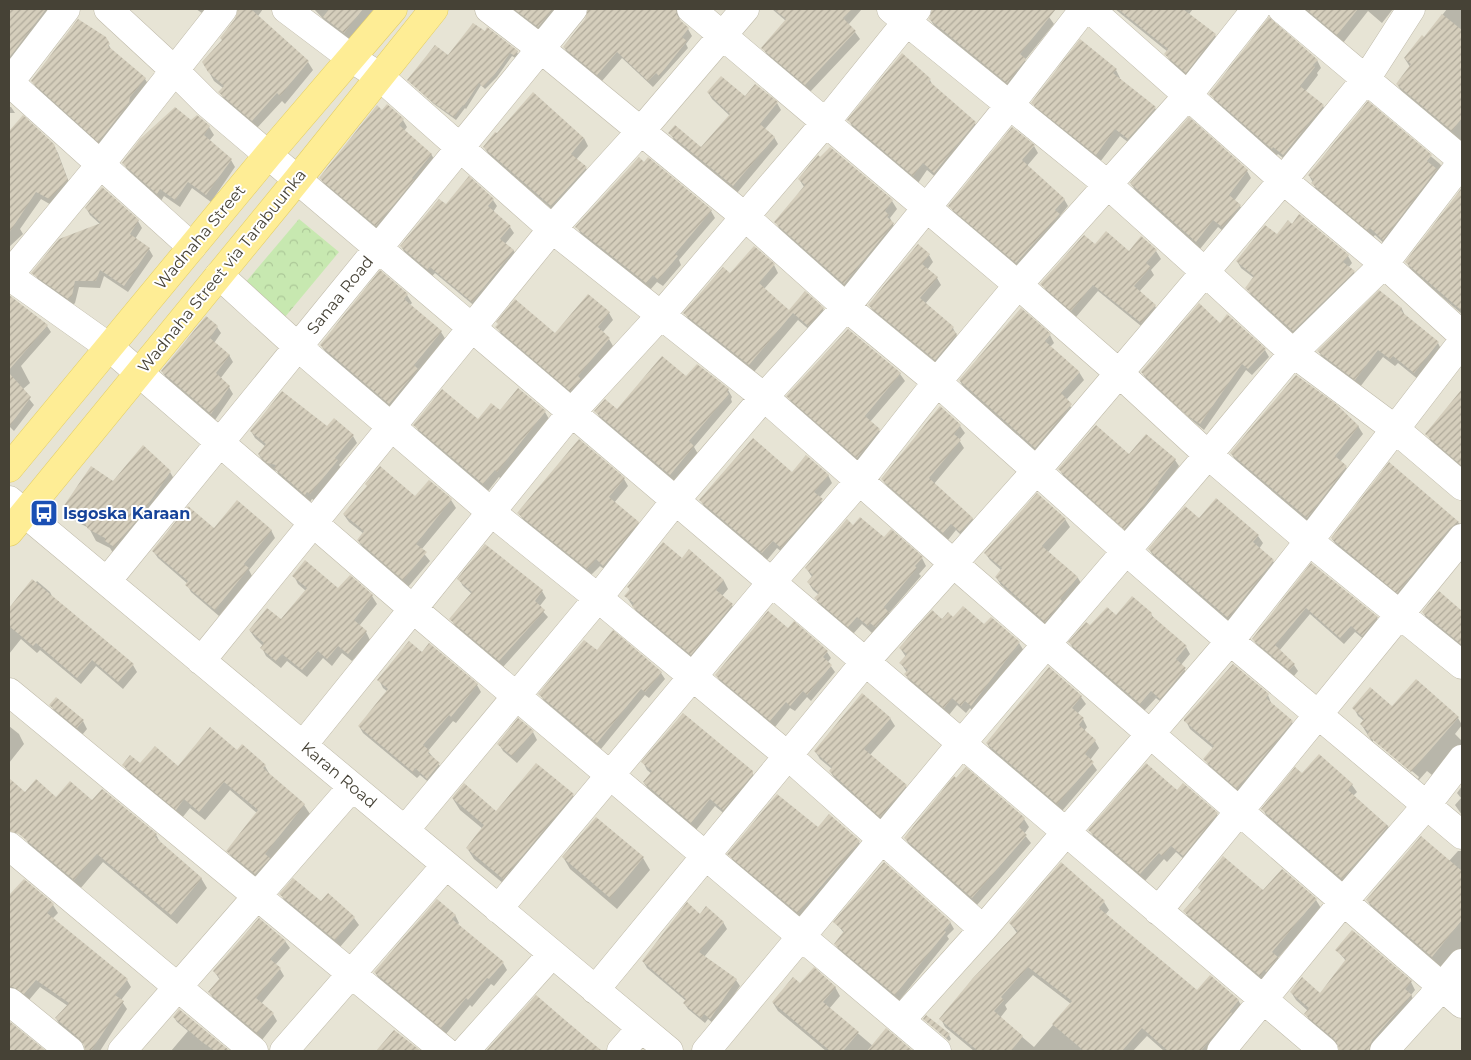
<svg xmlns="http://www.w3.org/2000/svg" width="1471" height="1060" font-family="Montserrat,sans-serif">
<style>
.residential{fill:#e7e4d5}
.forest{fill:url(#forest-crowns)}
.shadow{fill:#0003;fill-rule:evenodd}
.building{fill:url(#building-hatch)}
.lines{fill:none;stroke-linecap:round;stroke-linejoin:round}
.minor-casing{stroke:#bfbaa9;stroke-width:29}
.major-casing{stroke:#e3ce65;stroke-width:29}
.minor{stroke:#fff;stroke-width:28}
.major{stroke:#feed95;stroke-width:28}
.labels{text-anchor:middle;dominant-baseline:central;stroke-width:4;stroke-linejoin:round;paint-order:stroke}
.street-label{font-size:16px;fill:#464236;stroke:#fff}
.transit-label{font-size:16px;font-weight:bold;fill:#164399;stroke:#fff;text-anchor:start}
</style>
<defs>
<pattern id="forest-crowns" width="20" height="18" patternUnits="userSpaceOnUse" patternTransform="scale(1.25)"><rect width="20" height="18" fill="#c7e8b0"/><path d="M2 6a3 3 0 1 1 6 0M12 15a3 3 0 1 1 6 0" fill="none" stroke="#acc898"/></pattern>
<pattern id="building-hatch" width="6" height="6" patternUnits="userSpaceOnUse" patternTransform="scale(1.25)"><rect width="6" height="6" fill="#d5cebc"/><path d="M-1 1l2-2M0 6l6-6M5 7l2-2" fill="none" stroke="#afa99a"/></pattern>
</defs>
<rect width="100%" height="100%" fill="#f3f1e7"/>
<path class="residential" d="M9 9H1462V1051H9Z"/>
<path class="forest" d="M299 219 339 252 285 317 245 283Z"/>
<path class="shadow" d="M9 9H57L9 71Z
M196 9H216L208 17Z
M239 9H263L258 16 308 62 313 70 285 104 282 101 257 128 225 101 220 92 223 88 214 81 204 63 223 41 237 19Z
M314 9H374L349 41 330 26Z
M512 9H563L543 34Z
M596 9H682L679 14 680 21 688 29 692 36 686 44 688 48 653 87 622 58 602 81 568 54 564 47Z
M772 9H862L848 25 855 32 860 39 810 92 767 55 763 48 786 21Z
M933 9H1039L1049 17 1054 24 1025 60 1029 67 1012 89 935 27 930 19Z
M1115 9H1193L1189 14 1215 35 1220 44 1191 81 1171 63 1166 54 1168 52Z
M1302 9H1393L1382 23 1368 11 1343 43Z
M1447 9H1462V143L1402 92 1397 84 1410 67 1405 59 1424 38Z
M488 29 517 52 519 56 517 59 512 56 497 77 485 89 481 85 466 109 465 108 456 120 434 104 408 80 448 57Z
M105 38 112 51 145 79 150 87 103 149 37 89 32 81Z
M1317 60 1321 68 1317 73 1318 75 1305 92 1323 106 1328 114 1288 162 1278 154 1276 156 1215 101 1211 94Z
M1116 70 1120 78 1119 79 1155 108 1160 116 1133 146 1120 136 1100 162 1037 111 1033 103Z
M930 80 934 88 975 123 979 131 939 180 927 170 918 183 853 128 849 120Z
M708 92 777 103 781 110 765 129 774 137 778 144 737 193 674 140 670 133 701 149 730 116 712 99Z
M1368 103 1440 164 1445 172 1388 247 1375 235 1373 237 1317 191 1309 175Z
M387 105 403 120 407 127 404 131 431 154 436 162 381 232 325 185 320 178Z
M9 107H11L15 113H9Z
M23 117 53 145 58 153 71 188 53 206 41 199 20 229 23 234 9 247V133Z
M192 122 209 127 214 135 209 141 231 160 235 167 211 202 192 188 180 207 164 196 161 201 128 170 123 163Z
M584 138 588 146 576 160 586 168 590 176 556 213 489 155 484 147Z
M1034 146 1038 153 1027 166 1064 199 1068 206 1060 216 1063 222 1021 270 954 213 950 206Z
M831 149 892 201 897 209 890 218 897 232 849 291 780 230 776 222 804 187 799 179Z
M1247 171 1251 178 1234 201 1240 206 1244 213 1227 234 1218 227 1200 249 1136 191 1131 184Z
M1462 189V314L1411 271 1407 262Z
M493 200 497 206 493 212 510 227 514 233 505 244 514 251 517 258 477 308 435 273 432 276 405 253 401 246 446 206Z
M86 208 138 221 142 228 135 239 149 249 153 256 128 292 104 276 100 288 79 287 75 303 73 305 39 281 35 275 101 225 90 215Z
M711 211 715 218 679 260 681 265 663 286 657 282 650 290 581 234 577 227Z
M1277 236 1348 256 1352 263 1348 268 1354 272 1358 279 1297 338 1251 295 1247 288 1254 278 1241 268 1237 261Z
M1141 238 1156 251 1161 259 1151 270 1154 275 1139 292 1155 306 1160 314 1146 330 1098 291 1076 317 1046 291 1042 284 1095 246 1129 253Z
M929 255 933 262 927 270 937 278 941 285 925 304 953 328 960 342 940 366 874 312 869 305Z
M774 265 778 273 764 289 790 312 823 309 827 316 812 332 798 320 754 372 689 321 685 313 730 275Z
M380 272 407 295 412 303 410 305 441 332 446 340 394 411 326 353 321 345Z
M1380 292 1402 309 1406 318 1438 343 1442 351 1419 380 1398 363 1395 366 1383 357 1360 387 1323 359 1319 352Z
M11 298 47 326 51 332 21 366 30 383 22 390 34 405 14 431 9 426V301Z
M609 313 613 320 602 333 609 339 613 346 582 382 575 397 501 334 497 327 555 334Z
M206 318 217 327 221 333 214 343 229 355 233 362 220 379 229 387 233 394 215 420 166 378 162 371Z
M1221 325 1265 350 1269 357 1252 375 1246 370 1204 430 1194 422 1146 379 1142 372Z
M848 330 900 374 905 381 870 422 879 430 884 437 862 465 792 404 788 396Z
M1050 335 1054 343 1050 347 1079 372 1084 380 1066 400 1075 413 1039 455 964 388 960 381Z
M686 378 728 390 732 397 731 399 732 402 694 447 698 454 674 482 600 418 596 411H617Z
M1462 391V471L1434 446 1427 434Z
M500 412H545L549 419 501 479 499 477 488 491 419 432 415 425 478 421Z
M960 426 965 433 959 440 964 448 934 484 972 518 977 526 965 539 956 530 948 540 887 486 882 479Z
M1358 426 1363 434 1340 462 1346 467 1350 474 1311 525 1236 461 1231 453Z
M327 428 353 436 357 443 339 465 341 468 314 500 312 499 310 502 279 476 277 471 273 470 263 462 259 455 266 447 255 438 251 431Z
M579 441 624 479 628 486 614 503 638 522 642 529 608 572 600 566 591 575 523 520 519 513Z
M1129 456 1175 460 1179 466 1129 534 1063 476 1060 469Z
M1389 464 1460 524 1462 528 1402 599 1337 546 1332 539Z
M170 472 177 484 113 553 110 548 96 541 89 528 71 519 65 507 114 483Z
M792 473 828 475 832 483 819 498 826 508 785 555 777 548 767 560 705 508 701 501Z
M429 481 451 500 456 508 421 550 430 561 408 587 363 548 358 540 364 534 349 522 344 515 416 497Z
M1065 519 1070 527 1048 552 1078 578 1082 585 1049 629 1001 585 996 577 1002 571 990 560 985 553Z
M1199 520 1258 536 1263 543 1259 549 1273 561 1278 568 1233 625 1154 557 1149 549Z
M853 526 884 539 922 558 926 566 919 574 921 576 889 613 893 620 880 634 875 630 872 633 862 624 853 634 820 606 816 598 819 595 813 590 808 582 812 577 806 568Z
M215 529 271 530 275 538 249 570 252 576 219 616 191 592 187 585 188 584 158 558 153 551Z
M689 551 724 581 728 589 722 596 732 605 736 613 695 662 638 614 626 596 630 590 628 587 682 559Z
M1312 565 1377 618 1380 624 1366 641 1355 632 1344 644 1310 614 1279 651 1294 665 1298 671 1294 676 1257 645 1253 639Z
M294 576 339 590 350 577 372 596 377 604 359 626 366 632 370 640 352 661 342 653 332 666 323 658 307 677 287 661 281 668 266 656 262 648 263 646 255 638 250 631 281 621 306 591 298 584Z
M459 579 542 591 546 598 539 607 548 617 503 667 455 626 451 619 472 594 463 586Z
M32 581 35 584 37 581 50 592 53 598 133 665 137 672 123 689 96 666 81 684 40 650 37 653 21 639 9 654V610Z
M1439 593 1462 613V648L1427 620 1423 612Z
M1132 598 1151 614 1155 620 1186 647 1190 654 1181 665 1189 676 1165 705 1156 698 1144 711 1074 650 1070 643 1090 627 1116 617Z
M991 618 1019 643 1024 651 975 713 970 708 966 713 957 705 949 715 910 682 906 675 907 673 901 663 906 657 900 648 942 620 953 619 984 626Z
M788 629 827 652 831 658 828 662 835 672 811 701 807 697 795 711 790 708 775 727 720 681 716 675Z
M597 652 661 673 665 679 649 698 645 695 601 749 544 701 540 694Z
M422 654 477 685 481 692 456 723 453 721 428 751 444 771 432 785 420 775 417 778 363 733 359 726 388 692 383 688 379 680Z
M1268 695 1271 703 1292 722 1296 729 1242 795 1209 766 1205 759 1214 749 1190 729 1186 721Z
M1081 697 1086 704 1077 714 1083 719 1087 727 1084 731 1095 741 1099 748 1090 760 1097 770 1062 811 991 751 987 743Z
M51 705 83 721 87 729 82 735 55 713Z
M1354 708H1392L1458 718 1462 725 1455 734 1462 741V752L1437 779 1427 771 1418 781 1373 743 1361 724 1364 721 1358 716ZM1373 738 1419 777 1418 779 1373 742Z
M890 718 895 726 870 755 906 786 910 793 885 824 835 779 830 771 832 769 820 759 815 751Z
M9 726 19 734 24 744 9 763Z
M533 732 537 740 517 763 503 751 499 744Z
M237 752 265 766 270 775 304 805 310 814 271 862 261 883 233 860 228 851 257 813 230 790 205 820 190 808 182 818 129 774 124 765 178 767Z
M643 762 752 772 756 780 728 817 715 806 696 830 649 790 644 783 652 774 647 770Z
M1303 775 1352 785 1357 792 1353 796 1388 826 1392 833 1347 886 1267 817 1263 809Z
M9 780 25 794 57 799 93 802 156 835 162 845 201 878 207 888 177 924 103 862 80 889 30 847 25 837 32 829 9 810Z
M1462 786V815L1455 805 1461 798 1457 793Z
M1177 792 1217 814 1221 821 1187 862 1176 852 1167 862 1164 859 1145 881 1094 838 1090 830Z
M573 795 579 806 510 889 474 859 467 848 483 829 460 810 453 799 497 813Z
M1024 819 1029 827 1024 834 1031 843 977 905 910 846 905 838Z
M818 829 859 842 863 849 803 920 733 861 729 854Z
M1458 851H1462V956L1445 972 1372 908 1367 900 1449 861Z
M563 857 643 858 650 870 617 909 570 869Z
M1061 863 1104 902 1109 910 1105 915 1198 992 1238 1000 1243 1008 1211 1051H1164L1147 1036 1133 1051H974L945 1027 941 1019 1017 933 1010 923ZM1033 975 1071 1004 1034 1047 1000 1018 1007 1009 1005 1005Z
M24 880 53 905 58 913 52 919 127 980 131 987 121 1000 127 1009 100 1051H86V1046L60 1026 56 1018 68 1006 40 987 29 1000 9 996V897Z
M1264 892 1316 900 1321 908 1278 958 1282 965 1264 983 1189 919 1185 911Z
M281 894 321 903 354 918 359 925 340 947 285 902Z
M455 915 459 923 457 925 503 963 507 970 494 986 491 984 472 1007 470 1005 446 1034 379 979 375 972Z
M701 915 723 922 727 929 704 957 736 980 740 986 714 1024 708 1019 705 1023 688 1009 684 1003 686 1001 647 968 643 961Z
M835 922H950L954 929 947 936 949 939 899 1001 839 950 835 944 844 933Z
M285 941 290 948 275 965 280 969 284 976 261 1004 273 1014 277 1021 262 1040 214 999 209 992 220 980 214 971Z
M1337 950 1411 982 1415 990 1411 995 1416 1004 1375 1051H1340V1047L1310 1022 1306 1014 1308 1011 1296 1000 1291 992 1320 994 1346 961Z
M800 985 835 987 840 996 829 1009 873 1046 909 1050 910 1051H826L778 1011 773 1003Z
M536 997 600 1051H487Z
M180 1011 228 1051H171L188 1031 177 1022 174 1017Z
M925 1019 949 1035 951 1039 949 1041Z
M9 1023 44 1051H9Z"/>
<path class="building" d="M9 9H46L9 58Z
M238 9H251L309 61 280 96 277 93 252 121 218 92 224 86 208 72 202 62 222 40 220 38 235 19Z
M329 9H363L344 33 323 17Z
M514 9H553L538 27Z
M588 9H676L677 15 681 21 689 28 682 37 687 41 659 76 656 73 648 81 617 52 597 75 563 47 585 19Z
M774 9H852L843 18 856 31 805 85 761 48 786 19Z
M932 9H1056L1020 54 1026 59 1007 83 929 19Z
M1118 9H1183L1216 34 1186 73 1164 54 1168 49Z
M1306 9H1358L1337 35Z
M1442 14 1462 30V118L1452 131 1396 84 1411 64 1404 58 1422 35 1424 37Z
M1269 17 1318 60 1313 65 1315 67 1300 86 1324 105 1283 155 1273 147 1272 149 1209 94Z
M78 19 106 37 110 44 108 46 146 78 130 97 129 103 98 142 31 81Z
M473 23 485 31 487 27 518 51 515 56 510 53 495 74 483 87 479 83 464 106 463 105 454 117 431 101 407 80 435 45 448 55Z
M1080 39 1117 69 1113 73 1156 107 1128 139 1115 129 1096 155 1031 103Z
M902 53 931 79 929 81 976 122 934 173 923 163 913 176 847 120Z
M721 76 745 96 755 84 778 102 760 124 775 137 733 186 668 133 675 125 701 147 730 114 707 92Z
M533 92 584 138 571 154 587 167 551 206 483 147 495 132 497 133Z
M1368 101 1432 155 1427 161 1437 169 1383 240 1370 228 1368 231 1311 183 1314 180 1308 175Z
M387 104 404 119 399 125 432 154 412 178 414 180 376 226 319 178 377 105 382 110Z
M175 107 191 120 197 115 210 126 204 135 232 159 206 195 188 182 175 200 160 189 157 194 122 163 140 139Z
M23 115 54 144 68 180 49 199 36 192 9 233V131Z
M1189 117 1248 170 1229 195 1241 205 1222 227 1213 220 1196 242 1130 183Z
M1012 127 1035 145 1022 160 1065 199 1055 210 1060 214 1016 263 948 206Z
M830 147 893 200 885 211 889 215 887 217 894 223 844 284 774 222 805 185 798 179 818 155 820 157Z
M639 157 644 162 648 157 712 210 675 254 678 256 658 280 653 275 646 283 575 227Z
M469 176 494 199 488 206 511 226 500 239 514 250 472 302 430 267 428 270 400 246 439 199 446 204Z
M102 187 139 220 130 234 150 248 124 286 100 270 96 281H75L72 296 68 299 31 273 59 239 101 223 85 208Z
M1461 189 1462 190V311L1405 262Z
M1299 214 1349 255 1343 262 1355 271 1293 331 1245 288 1254 276 1236 261 1265 225 1277 234 1288 220 1292 224Z
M1106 231 1129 251 1141 236 1157 250 1146 263 1151 267 1134 286 1156 305 1141 323 1093 285 1071 311 1040 284 1084 235 1095 244Z
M918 244 930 254 922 264 938 277 920 298 954 327 952 329 957 334 935 360 868 305Z
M754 246 775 264 759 283 789 310 805 291 824 308 808 326 793 313 749 365 683 313 723 267 730 273Z
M380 270 408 294 404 299 442 331 414 365 418 369 389 404 320 345Z
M1379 290 1402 308 1401 310 1402 312 1439 342 1414 373 1393 356 1390 359 1378 350 1355 380 1317 351Z
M588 294 610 312 598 327 610 338 578 376 581 379 570 391 495 327 498 324 496 322 515 299 555 333Z
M9 295 48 325 9 370Z
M1199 303 1220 323 1227 314 1266 349 1248 369 1242 364 1200 424 1188 416 1141 372Z
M1021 308 1051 334 1045 341 1046 342 1080 372 1061 393 1072 404 1035 448 959 380Z
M206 316 218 326 210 338 230 355 216 373 230 386 211 414 161 371Z
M848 329 901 373 865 416 880 429 857 458 786 396Z
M662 356 686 376 697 364 729 389 727 392 729 394 689 441 694 446 670 475 594 411 605 399 617 409Z
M9 373 31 397 9 427Z
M1296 375 1336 404 1359 426 1335 456 1347 466 1307 518 1230 453Z
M518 388 546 411 497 472 495 470 483 484 413 425 442 389 478 419 491 403 500 410Z
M1462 389V466L1425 434Z
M282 391 327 426 334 418 354 435 335 458 338 460 310 494 307 492 305 495 274 468 276 465 267 463 258 454 266 444 250 431Z
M940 406 961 425 954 434 961 440 929 478 973 518 960 532 951 524 943 533 881 479Z
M1096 425 1129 454 1146 434 1176 459 1158 482 1159 483 1144 506 1124 529 1058 469Z
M753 438 792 472 806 455 829 475 814 492 823 499 781 548 773 541 762 553 699 500Z
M579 439 625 478 609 497 639 522 603 566 596 559 587 569 517 513Z
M143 445 171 471 141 515 114 547 105 541V538L88 529 81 516 63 507 91 466 113 481Z
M1389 462 1459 522 1450 528 1397 593 1331 538Z
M380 466 415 496 429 480 452 499 416 544 427 552 403 580 357 540 364 531 343 514 367 486 365 484Z
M1037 493 1066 519 1042 546 1078 577 1060 599 1062 601 1045 622 995 577 1002 568 984 553Z
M1216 498 1259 535 1253 542 1274 560 1228 618 1148 549 1185 506 1199 518Z
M237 500 272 530 244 564 249 568 215 610 185 585 188 581 152 551 188 506 214 528Z
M860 517 884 537 891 529 923 557 915 566 917 568 884 607 889 612 875 627 870 623 868 626 857 617 848 627 814 598 819 593 807 582 813 575 805 568 847 519 853 525Z
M663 542 682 558 689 549 724 580 716 590 733 604 691 655 632 606 634 603 624 596 630 589 627 587Z
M485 544 543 590 535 601 545 610 499 661 449 619 472 592 457 579Z
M305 560 338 588 350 575 373 595 354 620 367 631 348 654 338 646 327 659 318 651 302 670 282 654 276 661 260 648 264 643 249 630 267 608 281 619 307 588 292 576Z
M1311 563 1378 617 1362 636 1351 626 1340 638 1306 608 1275 645 1295 664 1289 670 1252 639Z
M32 579 134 664 118 682 92 660 77 678 36 643 33 646 9 626V608Z
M1439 591 1462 611V645L1422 612Z
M1132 596 1152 613 1151 615 1187 646 1176 659 1186 668 1160 699 1151 691 1140 704 1068 642 1086 622 1090 625 1107 607 1116 615Z
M963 606 984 624 991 617 1020 642 971 706 965 701 961 706 952 698 944 708 904 674 908 670 899 663 907 654 899 648 932 610 942 619 948 612 953 617Z
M768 611 788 628 794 621 828 651 823 657 832 665 807 695 803 691 790 706 786 702 770 721 715 675Z
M613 630 662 672 645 692 641 689 597 743 538 694 584 640 597 650Z
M409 641 422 652 429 643 478 684 451 717 449 715 423 745 430 751 428 753 440 763 427 779 415 768 413 772 358 726 388 689 377 680Z
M1233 664 1269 694 1266 698 1293 721 1237 789 1203 759 1214 746 1184 721V719Z
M1049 667 1082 696 1072 708 1084 718 1079 725 1096 740 1085 754 1094 762 1057 804 986 743Z
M1416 679 1459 717 1411 772 1367 735 1369 732 1360 724 1364 719 1352 708 1370 687 1392 706Z
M862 693 891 718 864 749 907 785 880 817 829 771 832 767 814 751Z
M56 697 84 720 77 728 49 705Z
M683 713 753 771V774L723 810 710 799 691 823 643 782 652 771 641 762Z
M518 718 534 731 512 756 497 744Z
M210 727 237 750 242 744 266 765 263 768 305 804 265 854 270 858 255 874 226 851 258 810 224 782 199 812 184 799 176 810 122 765 130 755 140 763 155 746 178 766Z
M1319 754 1353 784 1348 790 1388 826 1342 879 1261 809 1295 767 1302 773Z
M536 763 574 794 503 879 466 848 484 825 452 798 464 783 496 811Z
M1146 763 1177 790 1183 783 1218 813 1183 856 1171 846 1162 856 1159 853 1140 874 1088 830Z
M966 767 1025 818 1019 827 1027 835 972 898 904 838 954 776 956 778Z
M9 778 25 792 36 779 56 797 70 781 92 800 102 789 157 834 155 837 202 878 171 915 97 854 74 880 19 834 9 831Z
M777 794 818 827 829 814 860 841 798 913 727 854Z
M596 817 644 857 610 898 562 857Z
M1421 836 1462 871V920L1432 957 1366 900Z
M1223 856 1263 890 1282 869 1317 899 1272 952 1278 957 1266 972 1264 970 1260 976 1183 911 1201 891 1198 888Z
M884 862 951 922 944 930 946 932 895 995 834 944 844 931 833 922Z
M1061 862 1105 901 1099 908 1197 990 1210 975 1239 1000 1230 1011 1232 1013 1201 1051H1168L1142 1028 1122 1051H1084L1052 1024 1072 1001 1028 967 1001 997 1004 1000 994 1011 1023 1036 1011 1051H978L939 1019 973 978 1018 931 1009 923Z
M293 878 321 901 328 893 355 917 335 940 279 894Z
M24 879 54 904 47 913 128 979 115 995 124 1001 91 1051H85L84 1045 80 1039 55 1018 69 1003 36 980 24 994 13 987H9V895Z
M437 899 456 915 452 919 504 962 489 979 487 978 468 1000 466 998 441 1028 374 972Z
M687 902 700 914 706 906 724 922 699 952 737 979 710 1019 704 1014 701 1018 683 1003 686 999 642 961Z
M259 918 286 941 270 959 281 968 256 998 274 1013 257 1033 208 992 220 978 213 971Z
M1352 930 1412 981 1405 989 1412 995 1372 1040 1369 1051H1339L1338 1045 1334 1039 1304 1014 1309 1008 1290 992 1302 977 1320 993 1346 959 1335 950Z
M814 967 836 987 823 1002 859 1032 843 1051H830L772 1002 793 977 800 983Z
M536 995 565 1020 602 1051H486Z
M179 1009 230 1051H215L202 1042 173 1017Z
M926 1015 950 1034 946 1038 923 1019Z
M9 1021 46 1051H9Z
M886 1028 913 1051H867Z
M394 1030 421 1051H376Z"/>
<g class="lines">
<defs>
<path id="minor" d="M108 9 174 70 207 103 1324 1051
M286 9 351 58 379 76 552 229 764 397 954 564 1462 1004
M489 9 541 49 744 216 846 307 937 382 1126 551 1230 641 1462 835
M691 9 1018 285 1120 374 1208 455 1309 541 1462 665
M891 9 1107 184 1205 272 1293 353 1395 429 1462 486
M1090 9 1283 180 1384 264 1462 335
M1282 9 1462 160
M9 82 192 247
M10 82 66 9
M9 275 100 165 223 9
M219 275 298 347 491 512 598 598 788 756 983 929
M9 276 109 347 413 609 937 1051
M9 500 669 1051
M107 581 573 9
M201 661 552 229 640 132 745 9
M9 692 445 1051
M303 745 571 413 661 315 825 123 917 9
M405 830 598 598 675 501 764 397 846 307 1009 106 1084 9
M9 846 254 1051
M498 909 771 583 860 480 937 382 1018 285 1188 95 1256 9
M1158 911 1462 538
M595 990 865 662 1036 471 1283 180 1366 79 1411 9
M10 1002 70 1051
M901 1020 983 929 1230 641 1309 541 1462 342
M122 1051 352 787
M284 1051 446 865
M465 1051 552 954
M621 1051 641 1028
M706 1051 961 744 1208 455 1293 353 1384 264 1462 162
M1221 1051 1343 902 1426 806 1462 759
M1384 1051 1442 987 1462 963"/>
<path id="major" d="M9 468 268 155 393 9
M9 532 297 180 434 9"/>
</defs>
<use href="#minor" class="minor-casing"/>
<use href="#major" class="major-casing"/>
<use href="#minor" class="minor"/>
<use href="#major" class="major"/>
</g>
<defs>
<symbol id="bus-square" viewBox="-11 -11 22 22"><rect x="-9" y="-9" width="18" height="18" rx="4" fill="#1a4fb4" stroke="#fff"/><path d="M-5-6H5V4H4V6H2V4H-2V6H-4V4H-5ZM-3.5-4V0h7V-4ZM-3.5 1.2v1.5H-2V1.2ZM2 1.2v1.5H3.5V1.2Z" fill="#fff"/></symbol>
</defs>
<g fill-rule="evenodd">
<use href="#bus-square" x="28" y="497" width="32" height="32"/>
</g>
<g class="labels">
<g class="street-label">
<text transform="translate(200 237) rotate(-50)">Wadnaha Street</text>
<text transform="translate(222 271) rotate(-51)">Wadnaha Street via Tarabuunka</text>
<text transform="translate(340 295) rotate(-51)">Sanaa Road</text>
<text transform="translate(339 775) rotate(40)">Karan Road</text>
</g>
<g class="transit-label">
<text x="63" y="513">Isgoska Karaan</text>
</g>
</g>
<rect width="1471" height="1060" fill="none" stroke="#464236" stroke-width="20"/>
</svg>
